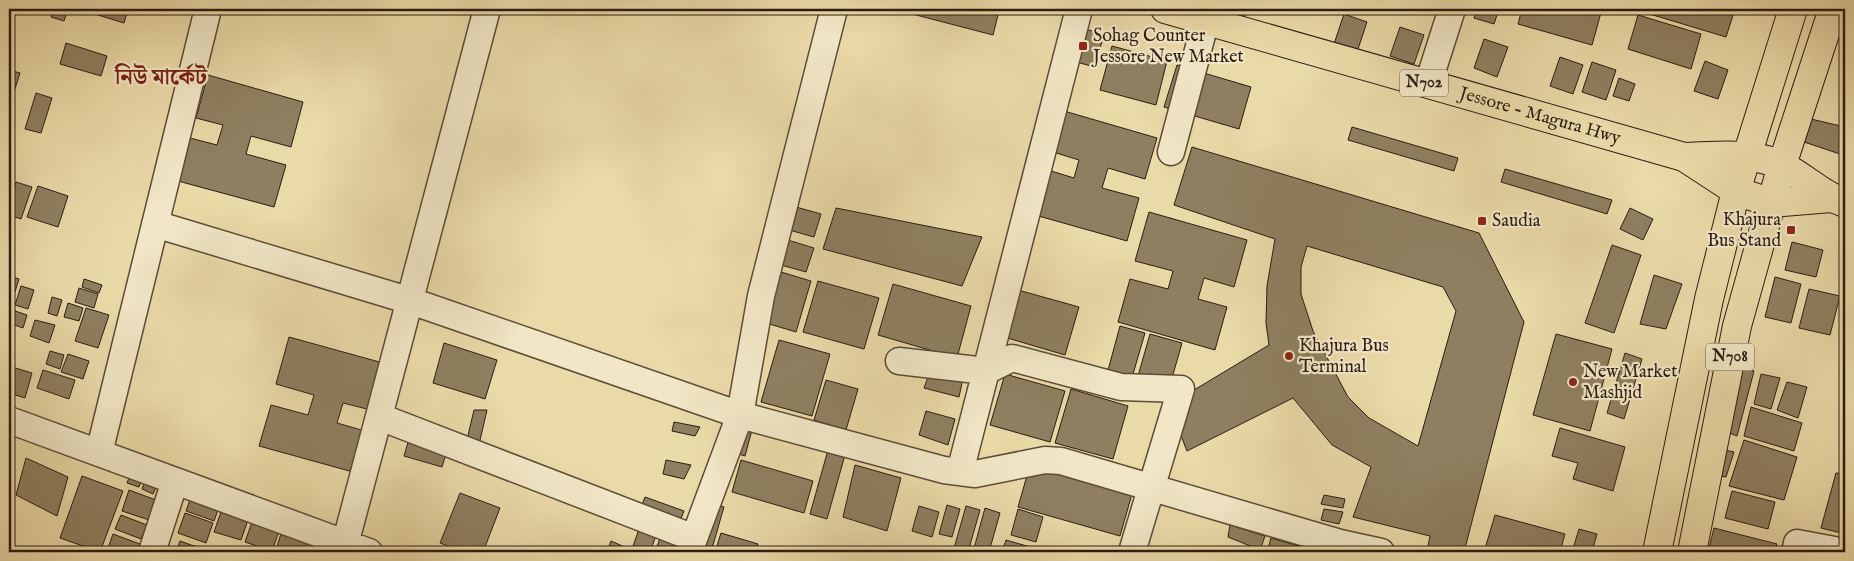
<svg xmlns="http://www.w3.org/2000/svg" width="1854" height="561" font-family="'IM FELL English','Noto Serif Bengali',serif">
<style>
.building{fill:#8f7f60;stroke:#2c1c13;fill-rule:evenodd}
.lines{fill:none;stroke-linecap:round;stroke-linejoin:round}
.street-casing{stroke:#5c4c38;stroke-width:29}
.highway-casing{stroke:#2c1c13;stroke-width:30}
.street{stroke:#f1e7c6;stroke-width:26}
.highway{stroke:#eadaa8;stroke-width:28}
.poi-dot{fill:#8f2418;stroke:#f1e7c6;stroke-width:2}
.labels{text-anchor:middle;dominant-baseline:central;stroke-width:4.5;stroke-linejoin:round;paint-order:stroke}
.shield{fill:#f1e7c6;stroke:#675949;stroke-width:1}
.shield-label{font-size:16px;font-weight:bold;fill:#2c1c13}
.poi-label{font-size:18px;fill:#2c1c13;stroke:#f1e7c6;text-anchor:start}
.street-label{font-size:18px;fill:#2c1c13;stroke:#f1e7c6}
.district-label{font-size:22px;font-weight:bold;fill:#7a1f14;stroke:#f1e7c6}
</style>
<rect width="100%" height="100%" fill="#eadaa8"/>
<filter id="stains"><feTurbulence type="fractalNoise" baseFrequency=".004" numOctaves="4"/><feColorMatrix values="0 0 0 0 .2 0 0 0 0 .09 0 0 0 0 .02 0 0 0 .5 -.17"/></filter>
<radialGradient id="worn" r=".72"><stop offset=".6" stop-color="#630" stop-opacity="0"/><stop offset="1" stop-color="#630" stop-opacity=".3"/></radialGradient>
<path class="building" d="M53 9H68L64 21 51 17Z
M86 9H128L124 23 85 11Z
M893 9H992L999 11 993 35Z
M1218 9H1247L1244 18Z
M1477 9H1499L1494 24 1474 18Z
M1522 9H1602L1592 45 1518 24Z
M1633 9H1735L1726 37Z
M1344 14 1367 22 1357 52 1334 44Z
M1638 15 1701 34 1691 69 1628 49Z
M1070 25 1104 34 1095 67 1061 58Z
M1400 27 1424 35 1414 64 1390 56Z
M1484 39 1508 47 1497 77 1474 68Z
M66 43 107 56 101 76 60 64Z
M1112 46 1167 61 1156 105 1100 90Z
M1560 57 1583 65 1573 94 1550 86Z
M1705 61 1728 70 1718 99 1694 91Z
M1592 62 1616 70 1606 100 1582 92Z
M1177 65 1251 87 1239 129 1164 107Z
M9 70 20 73 13 95 9 94Z
M208 75 303 102 291 147 251 136 246 154 286 165 274 207 178 181 190 138 217 145 223 125 196 118Z
M1619 78 1635 84 1629 101 1613 96Z
M36 93 52 98 41 133 25 129Z
M1064 111 1157 138 1145 179 1108 168 1102 188 1139 198 1127 241 1035 215 1048 170 1074 178 1079 160 1053 152Z
M1811 119 1845 127V138L1840 154 1801 141Z
M1352 127 1458 158 1454 171 1348 140Z
M1192 147 1479 233 1524 322 1464 552H1427L1430 536 1353 517 1371 467 1332 445 1293 398 1187 451 1169 405 1269 345 1266 323 1267 286 1275 239 1174 205ZM1307 246 1443 287 1456 311 1418 446 1369 418 1348 397 1313 331 1301 294V267Z
M1505 169 1612 200 1607 214 1501 182Z
M16 182 32 187 21 219 9 215V204Z
M38 186 68 196 58 227 27 217Z
M789 205 821 214 814 237 782 228Z
M836 208 982 237 962 286 823 249Z
M1630 208 1653 219 1643 240 1620 229Z
M1149 212 1247 240 1234 287 1204 278 1198 299 1227 307 1215 350 1118 322 1130 279 1168 289 1173 271 1135 261Z
M781 238 814 248 806 272 774 263Z
M1792 242 1823 250 1816 277 1785 270Z
M1612 245 1641 255 1614 333 1585 323Z
M771 269 811 281 796 332 756 320Z
M1654 275 1682 284 1666 329 1640 324Z
M9 276 19 279 14 295 9 294Z
M1775 277 1801 284 1791 323 1765 317Z
M84 279 102 285 99 293 82 287Z
M818 281 879 298 864 349 803 332Z
M893 284 971 306 957 358 878 335Z
M21 286 34 290 28 309 15 305Z
M79 288 98 294 94 308 75 302Z
M1809 289 1840 296 1830 335 1799 328Z
M1018 290 1079 307 1065 355 1004 337Z
M52 297 62 300 57 316 48 313Z
M68 303 83 308 79 321 64 317Z
M86 308 109 315 98 348 75 341Z
M9 309 27 315 23 328 9 323Z
M35 320 55 325 49 343 30 336Z
M1120 326 1145 333 1131 381 1107 374Z
M1150 334 1182 343 1168 392 1136 383Z
M1556 334 1612 349 1590 431 1533 415Z
M289 337 383 363 371 410 343 403 337 423 365 431 353 472 259 446 271 405 308 415 314 395 276 384Z
M779 340 830 354 812 416 761 402Z
M444 343 497 360 485 399 433 383Z
M50 351 64 355 60 369 46 364Z
M1625 353 1642 359 1624 419 1607 413Z
M68 354 89 361 83 379 61 372Z
M9 366 32 373 25 398 9 393Z
M1736 366 1754 371 1737 436 1719 429Z
M931 369 964 374 959 397 924 388Z
M43 370 75 380 69 399 37 388Z
M1005 374 1065 391 1050 442 990 425Z
M1761 374 1780 378 1771 409 1754 404Z
M826 380 858 389 846 430 814 420Z
M1787 382 1807 387 1798 418 1777 410Z
M1071 389 1128 406 1113 459 1055 443Z
M1751 407 1802 423 1794 451 1744 436Z
M474 410H487L478 449 465 448Z
M926 411 955 419 948 445 919 435Z
M674 422 700 427 695 436 672 431Z
M730 424 752 430 745 456 723 449Z
M1560 428 1625 447 1613 491 1573 479 1578 463 1552 456Z
M409 439 447 450 442 467 404 456Z
M1744 440 1797 457 1784 500 1729 486Z
M1721 449 1734 452 1726 477 1712 475Z
M828 450 845 455 827 519 810 514Z
M26 458 68 477 57 516 16 495Z
M1032 458 1134 487 1120 536 1018 507Z
M666 460 691 465 684 479 663 474Z
M741 460 813 481 804 513 732 492Z
M855 465 901 478 887 531 843 517Z
M132 470 144 474 139 487 127 483Z
M1836 473 1845 474V534L1821 528Z
M82 476 123 491 100 552 60 538Z
M147 476 159 481 153 494 142 489Z
M129 490 156 500 149 520 122 511Z
M193 491 221 501 214 521 186 511Z
M1732 491 1775 502 1768 529 1725 518Z
M460 493 500 508 483 552H463L440 543Z
M1324 495 1345 499 1343 508 1321 504Z
M645 497 684 511 676 531 638 515Z
M703 501 724 507 711 552H688Z
M947 505 960 509 952 537 939 534Z
M919 506 939 512 932 537 912 531Z
M966 506 980 510 968 552H953Z
M985 508 1000 513 989 552H973Z
M1018 509 1043 517 1036 542 1011 535Z
M1324 509 1343 512 1339 524 1321 520Z
M221 512 248 520 241 540 214 532Z
M185 513 213 523 206 543 178 533Z
M121 515 147 525 141 539 115 529Z
M1495 515 1565 534 1560 552H1484Z
M252 522 279 531 272 551 245 542Z
M1230 525 1265 536 1260 550 1228 537Z
M640 526 657 533 650 552H631Z
M1714 528 1777 544 1774 552H1708Z
M1579 529 1597 534 1592 552H1572Z
M662 533 679 539 675 552H655Z
M721 533 758 544 756 552H715Z
M113 534 140 544 136 552H119L108 548Z
M281 534 308 542 305 552H275Z
M1271 538 1309 549 1308 552H1267Z
M1006 540 1044 551 1043 552H1002Z
M180 541 208 551V552H176Z
M611 541 627 548 626 552H607Z
M810 547 828 552H809Z"/>
<g class="lines">
<defs>
<path id="street" d="M1428 84 1452 9
M1171 152 1206 20
M155 224 411 301 740 415 944 470 975 474 1045 460 1061 461 1340 543 1381 552
M899 361 986 371 1012 358 1121 387 1181 389 1132 552
M380 417 694 538
M9 420 369 552
M99 453 208 9
M960 472 1079 9
M152 552 175 481
M343 552 487 9
M689 552 740 415 761 296 834 9
M1795 552 1797 543 1845 552"/>
<g id="highway">
<path id="s1" d="M1165 9 1684 157C1717 156 1752 151 1783 166 1805 177 1821 195 1845 203"/>
<path d="M1684 157 1736 191 1772 203 1831 198"/>
<path d="M1657 552 1709 299 1736 191 1793 9"/>
<path d="M1692 552 1737 326 1782 165 1833 9"/>
</g>
</defs>
<use href="#street" class="street-casing"/>
<use href="#highway" class="highway-casing"/>
<use href="#street" class="street"/>
<use href="#highway" class="highway"/>
</g>
<g class="poi-dot">
<rect x="1078" y="41" width="10" height="10" rx="2.5"/>
<rect x="1477" y="216" width="10" height="10" rx="2.5"/>
<rect x="1786" y="225" width="10" height="10" rx="2.5"/>
<circle cx="1289" cy="356" r="5"/>
<circle cx="1573" cy="382" r="5"/>
</g>
<g class="labels">
<g class="shield">
<rect x="1400" y="69.5" width="48" height="27" rx="4"/>
<rect x="1706" y="343.5" width="48" height="27" rx="4"/>
</g>
<g class="shield-label">
<text x="1424" y="83">N702</text>
<text x="1730" y="357">N708</text>
</g>
<g class="poi-label">
<text x="1093" y="36">Sohag Counter<tspan x="1093" dy="21">Jessore New Market</tspan></text>
<text x="1781" y="220" text-anchor="end">Khajura<tspan x="1781" dy="21">Bus Stand</tspan></text>
<text x="1492" y="221">Saudia</text>
<text x="1299" y="346">Khajura Bus<tspan x="1299" dy="21">Terminal</tspan></text>
<text x="1583" y="372">New Market<tspan x="1583" dy="21">Mashjid</tspan></text>
</g>
<g class="street-label">
<text stroke="none"><textPath href="#s1" startOffset="390">Jessore - Magura Hwy</textPath></text>
</g>
<g class="district-label">
<text x="161" y="78">নিউ মার্কেট</text>
</g>
</g>
<rect width="1854" height="561" fill="none" stroke="#eadaa8" stroke-width="30"/>
<rect x="10" y="10" width="1834" height="541" fill="none" stroke="#2c1c13" stroke-width="2.5"/>
<rect x="15" y="15" width="1824" height="531" fill="none" stroke="#2c1c13"/>
<rect width="100%" height="100%" filter="url(#stains)"/>
<rect width="100%" height="100%" fill="url(#worn)"/>
</svg>
